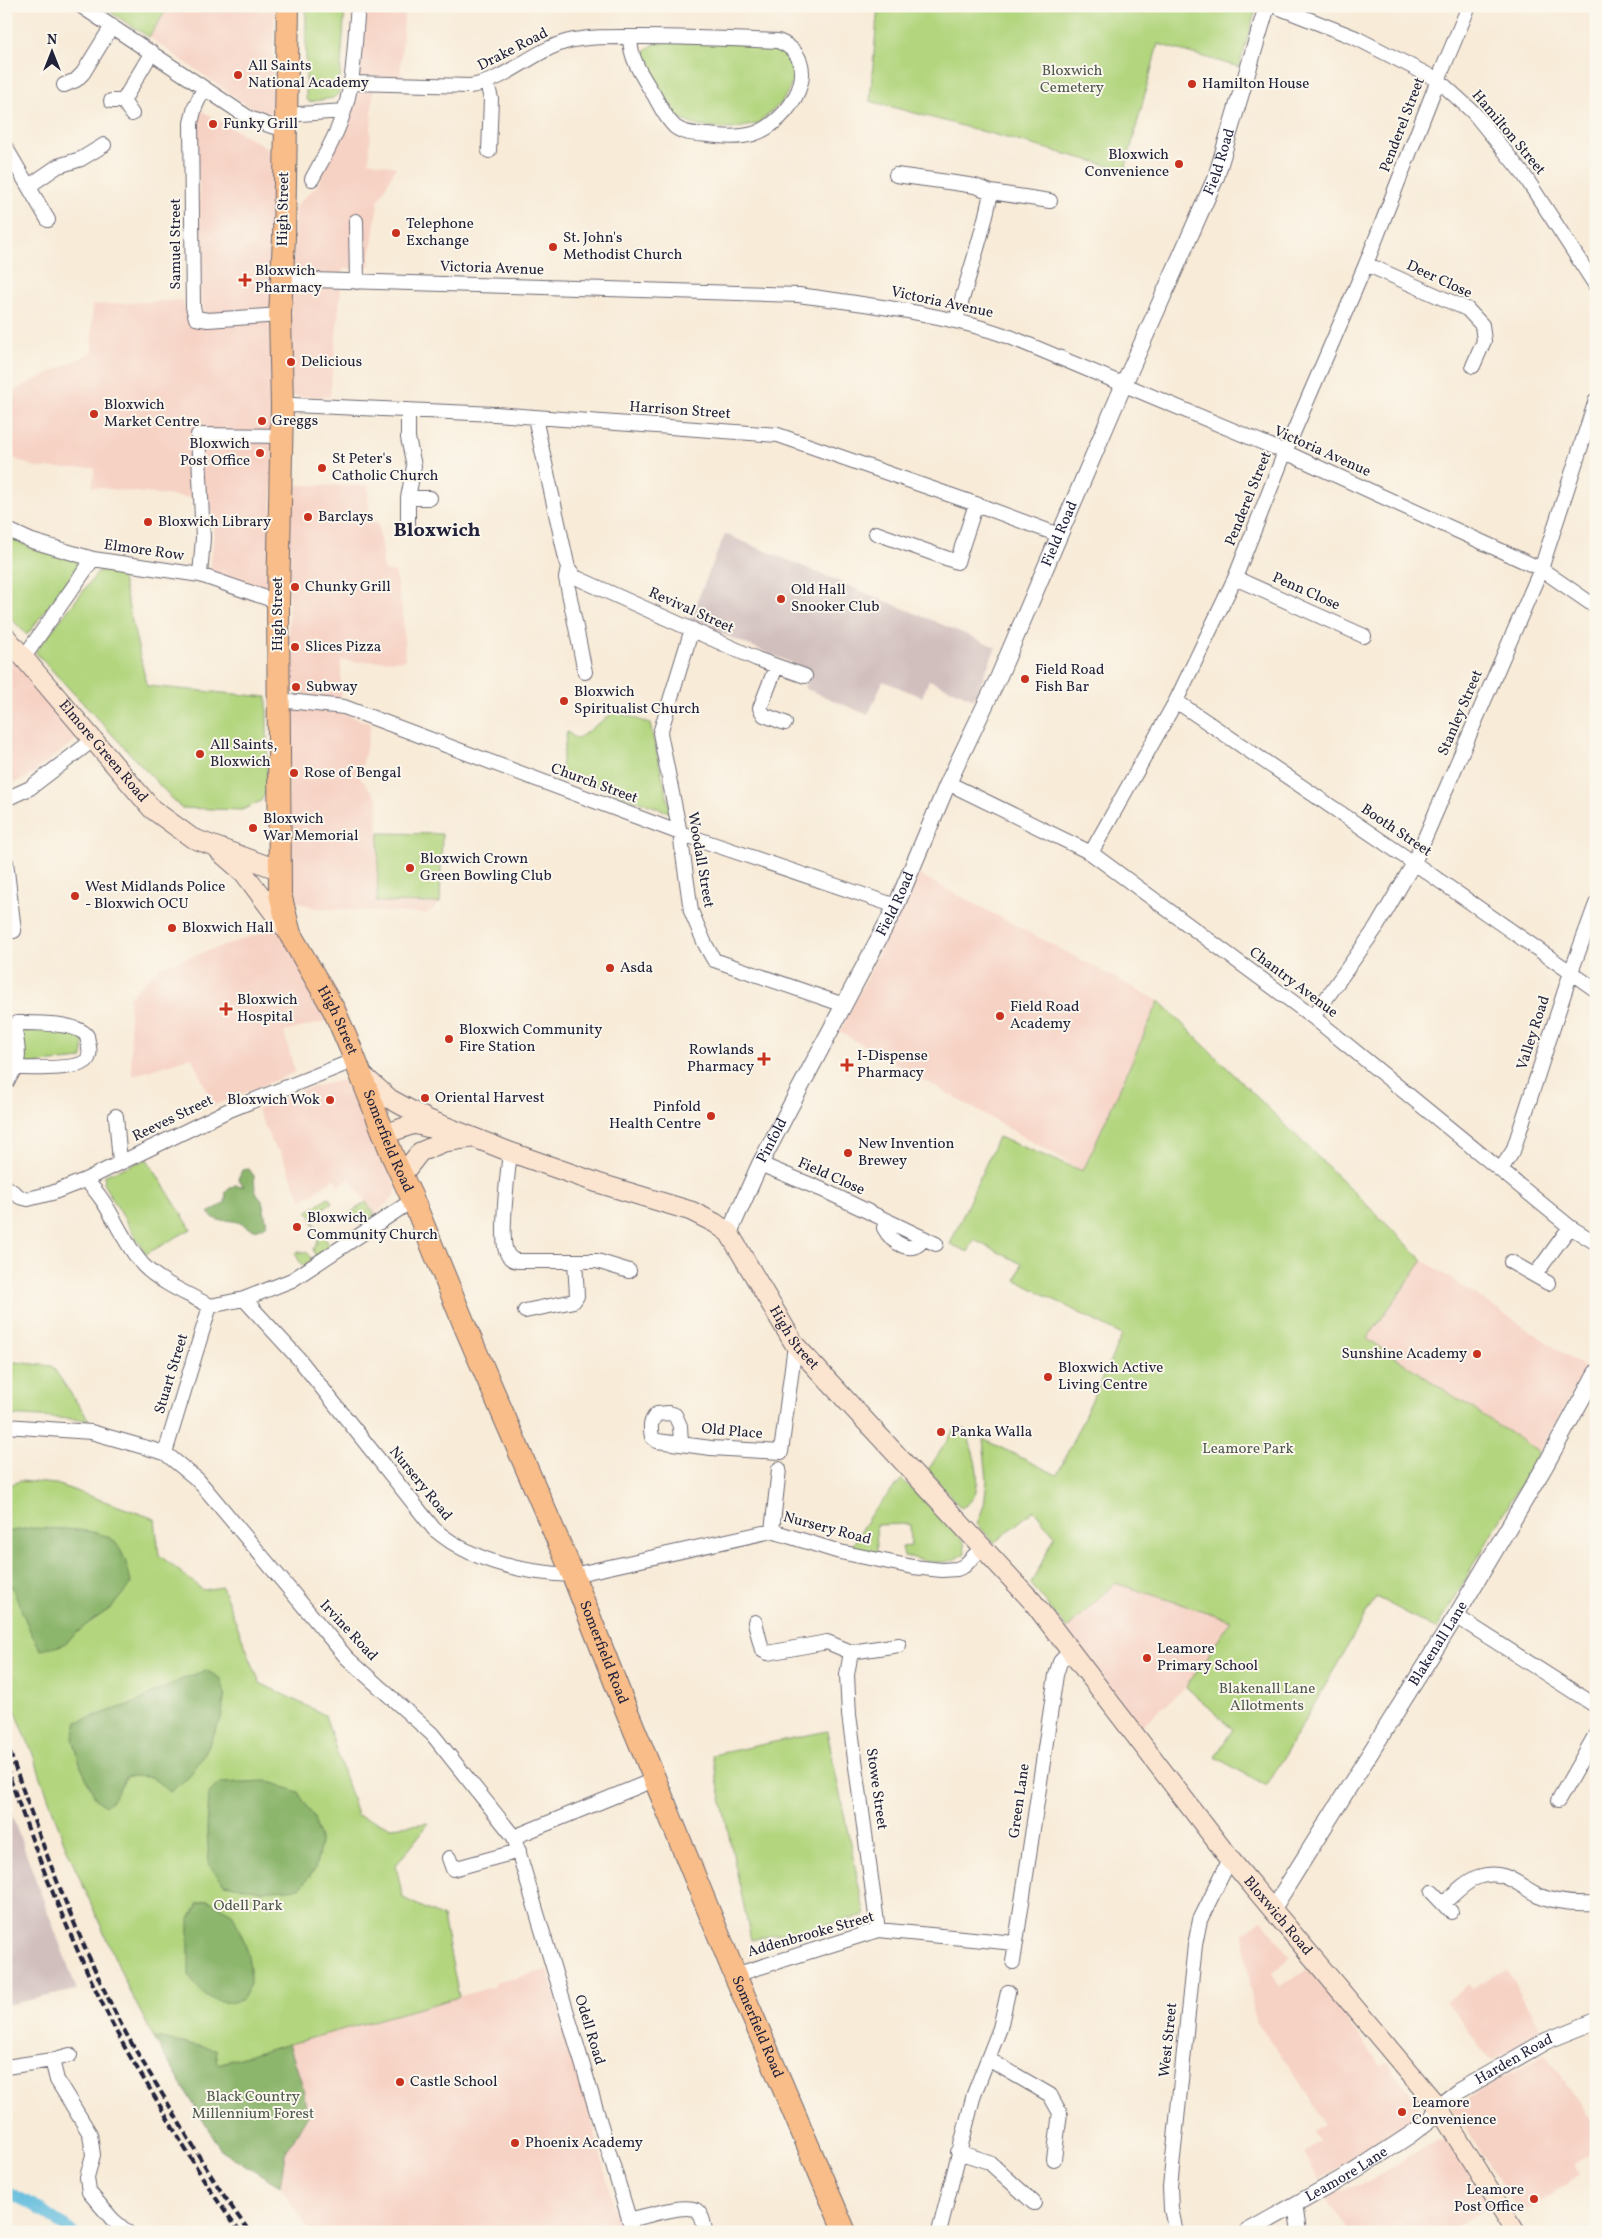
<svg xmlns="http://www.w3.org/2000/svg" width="1602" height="2238" font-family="Vollkorn,serif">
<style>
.built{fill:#f6d2c4}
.industrial{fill:#d1bfbe}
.green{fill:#b2d57e;stroke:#6a7c5c}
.forest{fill:#8db66d;stroke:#586c54}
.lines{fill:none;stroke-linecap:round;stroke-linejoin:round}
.canal{stroke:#5fbbdd;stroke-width:12}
.minor-casing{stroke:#6d6872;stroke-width:16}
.tertiary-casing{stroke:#6d6872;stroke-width:18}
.secondary-casing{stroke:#6d6872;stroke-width:21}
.trunk-casing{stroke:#6d6872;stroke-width:24}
.minor{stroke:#fff;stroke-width:14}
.tertiary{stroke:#fff;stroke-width:16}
.secondary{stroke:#fce5d0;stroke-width:19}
.trunk{stroke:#f8bd89;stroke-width:22}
.rail{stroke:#22223b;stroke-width:4;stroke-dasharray:8 4;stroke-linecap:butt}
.poi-dot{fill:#c8321e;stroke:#fbf7ec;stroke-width:2}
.labels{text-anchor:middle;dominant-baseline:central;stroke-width:4;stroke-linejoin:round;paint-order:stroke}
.street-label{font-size:15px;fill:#22223b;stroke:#fbf7ec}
.poi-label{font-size:15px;fill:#22223b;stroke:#fbf7ec;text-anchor:start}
.park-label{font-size:15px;fill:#4d584f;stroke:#fbf7ec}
.district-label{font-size:20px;font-weight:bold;fill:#22223b;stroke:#fbf7ec}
</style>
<rect width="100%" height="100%" fill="#fbf7ec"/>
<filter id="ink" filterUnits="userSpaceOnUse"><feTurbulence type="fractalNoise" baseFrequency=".02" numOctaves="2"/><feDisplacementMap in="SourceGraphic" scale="10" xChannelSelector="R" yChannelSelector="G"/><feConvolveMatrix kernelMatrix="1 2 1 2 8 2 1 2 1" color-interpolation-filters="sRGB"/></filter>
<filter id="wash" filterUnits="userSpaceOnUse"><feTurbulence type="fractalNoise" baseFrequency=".0096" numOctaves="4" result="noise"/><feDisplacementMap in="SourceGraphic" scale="20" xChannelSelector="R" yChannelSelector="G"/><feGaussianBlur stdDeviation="1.12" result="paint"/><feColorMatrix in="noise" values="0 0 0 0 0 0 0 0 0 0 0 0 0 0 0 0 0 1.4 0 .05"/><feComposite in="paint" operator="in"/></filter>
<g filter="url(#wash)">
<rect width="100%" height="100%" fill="#f8ebd8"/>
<path class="built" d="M169 6H275L271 114 258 113 149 37Z
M367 6H405L400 79 374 77 369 161 396 167 378 202 369 266 343 269 330 397 287 396 295 206 317 186 349 116 355 95Z
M200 110 264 146 271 154H276V309L205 315 200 301 199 185 195 128Z
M183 300 189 318 276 321 270 589 210 573 214 532 210 500 92 487 95 468H37L13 458 6 472V394L92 353V305Z
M286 485 368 486 369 522H378L384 571 395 572 403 616 405 660 353 662 341 660V701L290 692Z
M6 650 81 736 26 778 6 786Z
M290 707 345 714 371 724 360 778 378 799 377 901 440 903 433 909 426 914 315 908 293 900 287 885Z
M918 874 1159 1001 1083 1171 840 1032Z
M280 927 328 1021 284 1032 295 1072 213 1106 192 1057 132 1076 129 997 160 967Z
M342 1080 354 1092 397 1188 395 1195 375 1215 350 1179 341 1184V1188L334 1178 303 1200 300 1197 280 1151 275 1148 257 1110 302 1090Z
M1423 1260 1586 1368 1539 1452 1367 1339Z
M1115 1583 1232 1620 1186 1687 1140 1727 1067 1629Z
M1262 1920 1290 1957 1271 1973 1280 1988 1309 1968 1381 2066 1388 2062 1421 2110V2116L1320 2180 1304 2153 1320 2142 1313 2131 1324 2124 1293 2071 1255 2022 1243 1933Z
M1507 1969 1542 2032 1491 2061 1446 2002 1469 1984 1471 1989Z
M547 1970 587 2101 620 2232H310L280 2186 221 2150 218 2064 496 1986 495 1983Z
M1546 2053 1596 2129V2150L1574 2164 1579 2175 1522 2215 1451 2108Z
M1437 2139 1447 2140 1490 2206 1448 2232H1349L1324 2195 1369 2182Z"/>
<path class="industrial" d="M725 534 996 647 974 699 929 680 922 697 883 681 868 715 804 688 811 671 689 620Z
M6 1800 77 1990 6 2005Z"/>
<path class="green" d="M101 6H169L149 37Z
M306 6H345L339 93 333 98 309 102 306 99Z
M878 6H1257L1239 67 1158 44 1125 170 870 101Z
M658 41 775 44 789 53 796 68 794 80 782 102 758 124 732 129 697 126 677 118 645 65V51Z
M6 536 31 548 78 560 80 564 27 635 6 613Z
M99 571H116L121 574 147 686 267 697V790L261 801 242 810 181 808 35 652Z
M616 711 650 724 671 813 560 772 567 732 577 739Z
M379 833 442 834 440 903 377 902Z
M1159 1001 1423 1260 1367 1339 1539 1452 1437 1629 1376 1597 1267 1786 1215 1757 1233 1729 1186 1687 1232 1620 1115 1583 1067 1629 1031 1584 1055 1536 1034 1510 994 1543 977 1524 984 1505 987 1481 983 1439 1057 1475 1122 1335 1016 1280 1022 1264 974 1240 968 1252 950 1244 998 1137 1083 1171Z
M19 1025 77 1031 84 1042 82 1059 23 1065Z
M147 1159 191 1229 146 1254 104 1185 105 1175Z
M328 1197 332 1202 314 1215 312 1217 307 1212Z
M366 1202 375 1215 360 1225 350 1213Z
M311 1218 330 1246 316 1257 313 1249 318 1242 316 1234 318 1232Z
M299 1252H307L312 1260 302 1266 295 1253Z
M6 1361 52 1366 89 1420 6 1415Z
M956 1427 966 1430C973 1453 990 1495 961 1508L928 1470Z
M902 1479 964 1542 965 1553C946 1569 927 1560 904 1556L902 1547 911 1546 910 1524 876 1525 877 1552 850 1549 871 1514Z
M20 1481 56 1484 155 1519 159 1555 203 1590 222 1587 260 1683 325 1715 357 1815 391 1827 429 1823 396 1865 403 1898 443 1917 459 1997 218 2064 221 2150 154 2038 128 1988 64 1842 31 1749 6 1688V1486Z
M827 1731 865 1916 751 1940 712 1755Z"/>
<path class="forest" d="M249 1169 254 1176 255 1190 262 1201 267 1224C251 1237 248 1223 233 1221 219 1219 220 1224 208 1213L225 1203 226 1191 235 1185 244 1186 238 1179 242 1170Z
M30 1528C50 1529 99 1527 114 1541 124 1552 129 1570 131 1584L111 1608 86 1625 63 1645 41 1650 31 1633 6 1573V1532Z
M206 1670 221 1679 225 1694 221 1719 205 1753 189 1777 170 1792 151 1777 127 1776 113 1799 105 1806 96 1799 81 1767 73 1738 77 1722 137 1702 180 1680Z
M267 1781 298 1792 314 1818 321 1843 315 1869 300 1888 261 1891 224 1884 209 1865 207 1830 209 1793 219 1783Z
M208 1900 232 1913 245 1943 250 1967V1984L242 2000 228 2003 206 1997 189 1977V1921L198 1903Z
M154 2038 216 2049 218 2064 289 2044 303 2087 307 2116 285 2154 280 2186 221 2150Z"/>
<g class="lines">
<path class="canal" d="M6 2191 37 2207 72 2232"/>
</g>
</g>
<g filter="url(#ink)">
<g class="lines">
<defs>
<path id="minor" d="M81 6 249 118 271 126 285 129
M1275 6 1356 38 1438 80 1473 112 1524 175 1596 286
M351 83 470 86C506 81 533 50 569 41 593 36 617 37 641 37 687 37 733 39 778 41 828 61 790 123 753 134 739 138 722 137 708 135 697 134 684 134 675 127 666 119 660 106 654 95 643 77 630 60 630 37
M487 83 491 99 489 151
M64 85 76 80 83 73 112 26
M204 88 195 107 191 123 193 307 196 318 208 320 280 315
M111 101H123L132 114
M123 101 152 52
M285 115 344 111
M6 148 48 220
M896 175 955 183 975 186 991 192 1050 201
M312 179C322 160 334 141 341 120 355 85 354 44 358 6
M29 186 58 166 81 159 104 145
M356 221 357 282
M1366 264 1467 309 1482 325 1484 341 1473 366
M281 279 799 295C870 305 942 313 1010 337L1285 452 1541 569 1596 607
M956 321C967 278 983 236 991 192
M282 406 292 405 495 414 778 435 976 504 1059 535
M408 410V438L414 466 408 498V526
M535 418 568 568 575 577 757 659 805 676
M408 498H430
M6 529 32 541 93 559 200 575 278 602
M876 533 957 562 976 504
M568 568 566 578 585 672
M200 575 203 538 198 435 282 436
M1235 578 1364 636
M692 629 660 733 680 833 691 911 705 944 714 960 844 1005
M24 657 93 559
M776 667 760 708 764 715 785 723
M279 700 344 707 680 833 896 906
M1176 701 1414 863 1596 990
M948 783 1091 853 1313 1017 1570 1227 1596 1243
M6 799 30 788 93 740
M1091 853 1176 701 1235 578 1285 452 1366 264 1438 80 1469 6
M6 862 14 931
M1313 1017 1376 928 1414 863 1541 569 1596 400
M6 1083C22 1061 19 1052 14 1026L17 1023C34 1023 77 1022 87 1036 88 1043 92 1054 87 1060 79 1070 30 1068 17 1068
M116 1116 120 1162
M510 1152C508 1170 500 1237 506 1251 508 1257 512 1260 517 1261H597L629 1271
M760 1164 823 1190 936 1244
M1501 1169 1513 1151 1571 972 1596 904
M85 1180C111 1203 120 1240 144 1266 161 1283 188 1294 210 1306L244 1299 299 1359 434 1529C472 1562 524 1573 573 1575L772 1531 840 1552 913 1567 942 1570 957 1569 964 1566 983 1547
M6 1187 20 1197 28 1199 52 1193 85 1180 227 1111 355 1060
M887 1220 884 1228C892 1243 913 1257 924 1238
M1511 1262 1548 1283
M1535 1275 1570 1227
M244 1299 292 1280 413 1200
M525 1311 574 1301 577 1296 575 1261
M6 1426 91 1432 165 1453 198 1480 347 1658 432 1734 514 1837 656 1779
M681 1443 680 1426 675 1415 669 1413 657 1414C650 1421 650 1427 652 1437L657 1441 711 1448 781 1452 795 1345
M165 1453 210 1306
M772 1531 779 1469
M1456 1616 1596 1706
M755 1622 762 1650 768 1653 827 1642 851 1652 899 1645
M851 1652 847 1675 849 1715 878 1930
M1558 1801 1596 1734
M514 1837 633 2232
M449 1858 453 1869 519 1851
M1432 1892 1451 1912
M1444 1903C1453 1895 1466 1881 1478 1877 1505 1868 1517 1885 1538 1895 1555 1903 1578 1904 1596 1903
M1013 1962 1056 1675 1060 1662 1071 1650
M735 1975 878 1930 1015 1943
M988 2059 1050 2095 1060 2113 1054 2159
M52 2060 57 2080 90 2134 93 2155 87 2177 89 2192 112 2219 127 2232
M6 2067 52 2060 70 2055
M958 2152 989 2162 1034 2203
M1295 2204 1299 2232
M629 2220C643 2217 685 2203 696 2210 703 2215 704 2225 705 2232
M939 2232 974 2094 1000 2028 1008 1992
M1176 2232 1171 2209 1170 2187 1195 1945 1200 1920 1230 1859"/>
<g id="tertiary">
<path id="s1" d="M729 1233 760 1164 896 906 948 783 999 676 1124 384 1216 177 1267 6"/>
<path id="s2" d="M1272 1910 1456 1616 1545 1466 1596 1373"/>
<path id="s3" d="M1247 2232 1355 2171 1410 2135 1432 2118 1438 2107 1459 2091 1546 2041 1596 2021"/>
</g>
<g id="secondary">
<path id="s4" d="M6 637 152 809 192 838 279 870"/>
<path d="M220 852 244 873 288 932"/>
<path id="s5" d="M360 1073 390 1099 427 1119 510 1152 598 1183 691 1211 715 1223 729 1233 795 1345 1033 1602 1230 1859 1438 2107 1516 2232"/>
<path d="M385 1134 414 1124 434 1129"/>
<path d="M402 1175 420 1152 444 1142 471 1138"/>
</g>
<g id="trunk">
<path id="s6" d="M288 6 284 238 280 315 282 406 278 602 280 894 290 934 334 1010 350 1047 393 1157 413 1200 467 1331 573 1575 621 1697 735 1975 845 2232"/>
</g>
</defs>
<use href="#minor" class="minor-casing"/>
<use href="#tertiary" class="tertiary-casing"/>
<use href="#secondary" class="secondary-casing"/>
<use href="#trunk" class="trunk-casing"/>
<use href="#minor" class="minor"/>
<use href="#tertiary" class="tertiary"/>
<use href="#secondary" class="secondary"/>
<use href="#trunk" class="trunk"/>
<path class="rail" d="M6 1741C39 1838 75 1934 122 2026 137 2054 154 2080 170 2107 195 2150 220 2193 250 2232
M6 1766C36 1856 72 1944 115 2029 129 2057 147 2083 163 2111 187 2152 211 2194 240 2232"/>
</g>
</g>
<g class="poi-dot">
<circle cx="238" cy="75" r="5"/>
<circle cx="1192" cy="84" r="5"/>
<circle cx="213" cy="124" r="5"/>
<circle cx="1179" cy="164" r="5"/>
<circle cx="396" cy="233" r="5"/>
<circle cx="553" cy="247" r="5"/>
<path d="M242.5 272.5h5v5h5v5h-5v5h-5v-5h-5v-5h5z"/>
<circle cx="291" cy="362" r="5"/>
<circle cx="94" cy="414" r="5"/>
<circle cx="262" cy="421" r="5"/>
<circle cx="260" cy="453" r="5"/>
<circle cx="322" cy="468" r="5"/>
<circle cx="308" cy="517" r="5"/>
<circle cx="148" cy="522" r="5"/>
<circle cx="295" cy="587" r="5"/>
<circle cx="781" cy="599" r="5"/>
<circle cx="295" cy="647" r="5"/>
<circle cx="1025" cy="679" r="5"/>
<circle cx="296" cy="687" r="5"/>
<circle cx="564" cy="701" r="5"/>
<circle cx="200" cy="754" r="5"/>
<circle cx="294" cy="773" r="5"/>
<circle cx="253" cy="828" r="5"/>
<circle cx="410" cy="868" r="5"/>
<circle cx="75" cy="896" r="5"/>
<circle cx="172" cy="928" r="5"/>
<circle cx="610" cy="968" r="5"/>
<path d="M223.5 1001.5h5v5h5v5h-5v5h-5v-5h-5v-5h5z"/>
<circle cx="1000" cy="1016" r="5"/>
<circle cx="449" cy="1039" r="5"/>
<path d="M761.5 1051.5h5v5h5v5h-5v5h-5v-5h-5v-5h5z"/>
<path d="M844.5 1057.5h5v5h5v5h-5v5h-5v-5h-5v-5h5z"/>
<circle cx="425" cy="1098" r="5"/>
<circle cx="330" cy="1100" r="5"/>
<circle cx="711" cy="1116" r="5"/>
<circle cx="848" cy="1153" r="5"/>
<circle cx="297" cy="1227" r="5"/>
<circle cx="1477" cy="1354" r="5"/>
<circle cx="1048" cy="1377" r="5"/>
<circle cx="941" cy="1432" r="5"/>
<circle cx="1147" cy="1658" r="5"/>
<circle cx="400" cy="2082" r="5"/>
<circle cx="1402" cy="2112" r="5"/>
<circle cx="515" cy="2143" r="5"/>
<circle cx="1534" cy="2199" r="5"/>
</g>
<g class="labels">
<g class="street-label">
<text transform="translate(513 50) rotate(-27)">Drake Road</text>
<text transform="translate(1403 125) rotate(-69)">Penderel Street</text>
<text transform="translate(1508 133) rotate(50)">Hamilton Street</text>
<text stroke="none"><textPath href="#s1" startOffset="1179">Field Road</textPath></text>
<text transform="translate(284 209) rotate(-89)">High Street</text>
<text transform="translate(176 244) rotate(-90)">Samuel Street</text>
<text transform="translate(492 269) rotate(2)">Victoria Avenue</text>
<text transform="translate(1439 280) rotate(25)">Deer Close</text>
<text transform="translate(942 303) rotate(12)">Victoria Avenue</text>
<text transform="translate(680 411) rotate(4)">Harrison Street</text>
<text transform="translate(1322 452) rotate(24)">Victoria Avenue</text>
<text transform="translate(1249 499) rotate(-68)">Penderel Street</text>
<text stroke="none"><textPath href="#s1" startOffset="774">Field Road</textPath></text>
<text transform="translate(144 551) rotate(8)">Elmore Row</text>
<text transform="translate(1306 592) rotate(24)">Penn Close</text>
<text transform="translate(691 611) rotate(24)">Revival Street</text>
<text transform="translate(278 614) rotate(-90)">High Street</text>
<text transform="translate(1461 713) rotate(-67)">Stanley Street</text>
<text stroke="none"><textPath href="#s4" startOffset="150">Elmore Green Road</textPath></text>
<text transform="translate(594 784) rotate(20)">Church Street</text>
<text transform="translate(1396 831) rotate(34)">Booth Street</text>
<text transform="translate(700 860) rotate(80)">Woodall Street</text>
<text stroke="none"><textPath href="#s1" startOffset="369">Field Road</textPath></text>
<text transform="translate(1293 983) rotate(37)">Chantry Avenue</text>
<text stroke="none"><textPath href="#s6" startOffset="1028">High Street</textPath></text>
<text transform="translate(1534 1033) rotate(-72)">Valley Road</text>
<text transform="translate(173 1119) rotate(-26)">Reeves Street</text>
<text stroke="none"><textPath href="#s6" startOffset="1159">Somerfield Road</textPath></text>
<text stroke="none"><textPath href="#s1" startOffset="102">Pinfold</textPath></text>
<text transform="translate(831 1177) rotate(24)">Field Close</text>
<text stroke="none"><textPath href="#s5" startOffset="529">High Street</textPath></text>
<text transform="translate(172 1374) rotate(-73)">Stuart Street</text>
<text transform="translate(732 1432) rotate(5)">Old Place</text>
<text transform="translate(420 1484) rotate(51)">Nursery Road</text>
<text transform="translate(827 1529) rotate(15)">Nursery Road</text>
<text transform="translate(348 1631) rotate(47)">Irvine Road</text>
<text stroke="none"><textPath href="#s2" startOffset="314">Blakenall Lane</textPath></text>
<text stroke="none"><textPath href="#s6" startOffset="1714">Somerfield Road</textPath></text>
<text transform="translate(876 1789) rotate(82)">Stowe Street</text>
<text transform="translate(1020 1801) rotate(-82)">Green Lane</text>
<text stroke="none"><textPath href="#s5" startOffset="1284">Bloxwich Road</textPath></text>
<text transform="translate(811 1935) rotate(-16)">Addenbrooke Street</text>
<text stroke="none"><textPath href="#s6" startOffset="2119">Somerfield Road</textPath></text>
<text transform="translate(589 2030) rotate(73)">Odell Road</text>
<text transform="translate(1169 2040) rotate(-84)">West Street</text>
<text stroke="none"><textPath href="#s3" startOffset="320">Harden Road</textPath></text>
<text stroke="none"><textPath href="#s3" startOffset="115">Leamore Lane</textPath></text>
</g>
<g class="poi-label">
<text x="248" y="66">All Saints<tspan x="248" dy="17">National Academy</tspan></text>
<text x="1202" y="84">Hamilton House</text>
<text x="223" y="124">Funky Grill</text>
<text x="1169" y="155" text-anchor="end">Bloxwich<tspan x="1169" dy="17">Convenience</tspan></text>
<text x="406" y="224">Telephone<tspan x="406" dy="17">Exchange</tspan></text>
<text x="563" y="238">St. John's<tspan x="563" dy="17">Methodist Church</tspan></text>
<text x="255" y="271">Bloxwich<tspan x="255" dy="17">Pharmacy</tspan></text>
<text x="301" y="362">Delicious</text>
<text x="104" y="405">Bloxwich<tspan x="104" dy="17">Market Centre</tspan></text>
<text x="272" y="421">Greggs</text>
<text x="250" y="444" text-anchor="end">Bloxwich<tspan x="250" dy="17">Post Office</tspan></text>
<text x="332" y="459">St Peter's<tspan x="332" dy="17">Catholic Church</tspan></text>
<text x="318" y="517">Barclays</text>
<text x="158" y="522">Bloxwich Library</text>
<text x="305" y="587">Chunky Grill</text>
<text x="791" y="590">Old Hall<tspan x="791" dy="17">Snooker Club</tspan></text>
<text x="305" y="647">Slices Pizza</text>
<text x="1035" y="670">Field Road<tspan x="1035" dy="17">Fish Bar</tspan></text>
<text x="306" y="687">Subway</text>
<text x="574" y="692">Bloxwich<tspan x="574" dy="17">Spiritualist Church</tspan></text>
<text x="210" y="745">All Saints,<tspan x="210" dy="17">Bloxwich</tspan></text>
<text x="304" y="773">Rose of Bengal</text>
<text x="263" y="819">Bloxwich<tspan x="263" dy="17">War Memorial</tspan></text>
<text x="420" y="859">Bloxwich Crown<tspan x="420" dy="17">Green Bowling Club</tspan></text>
<text x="85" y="887">West Midlands Police<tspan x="85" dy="17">- Bloxwich OCU</tspan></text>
<text x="182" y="928">Bloxwich Hall</text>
<text x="620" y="968">Asda</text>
<text x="237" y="1000">Bloxwich<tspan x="237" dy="17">Hospital</tspan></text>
<text x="1010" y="1007">Field Road<tspan x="1010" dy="17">Academy</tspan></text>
<text x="459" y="1030">Bloxwich Community<tspan x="459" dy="17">Fire Station</tspan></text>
<text x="754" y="1050" text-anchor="end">Rowlands<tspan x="754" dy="17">Pharmacy</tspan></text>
<text x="857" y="1056">I-Dispense<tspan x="857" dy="17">Pharmacy</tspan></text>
<text x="435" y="1098">Oriental Harvest</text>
<text x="320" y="1100" text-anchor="end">Bloxwich Wok</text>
<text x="701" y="1107" text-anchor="end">Pinfold<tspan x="701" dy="17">Health Centre</tspan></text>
<text x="858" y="1144">New Invention<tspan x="858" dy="17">Brewey</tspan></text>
<text x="307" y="1218">Bloxwich<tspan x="307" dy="17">Community Church</tspan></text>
<text x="1467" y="1354" text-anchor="end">Sunshine Academy</text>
<text x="1058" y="1368">Bloxwich Active<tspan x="1058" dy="17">Living Centre</tspan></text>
<text x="951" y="1432">Panka Walla</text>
<text x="1157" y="1649">Leamore<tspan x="1157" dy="17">Primary School</tspan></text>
<text x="410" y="2082">Castle School</text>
<text x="1412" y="2103">Leamore<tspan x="1412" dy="17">Convenience</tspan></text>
<text x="525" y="2143">Phoenix Academy</text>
<text x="1524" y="2190" text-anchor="end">Leamore<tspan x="1524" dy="17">Post Office</tspan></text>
</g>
<g class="park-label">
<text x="1072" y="71">Bloxwich<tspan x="1072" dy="17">Cemetery</tspan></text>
<text x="1248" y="1449">Leamore Park</text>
<text x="1267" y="1689">Blakenall Lane<tspan x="1267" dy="17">Allotments</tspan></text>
<text x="248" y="1906">Odell Park</text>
<text x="253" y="2097">Black Country<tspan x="253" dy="17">Millennium Forest</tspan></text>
</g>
<g class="district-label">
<text x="437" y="531">Bloxwich</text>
</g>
</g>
<rect width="1602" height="2238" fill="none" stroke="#fbf7ec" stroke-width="25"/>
<g transform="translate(52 52)" stroke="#fbf7ec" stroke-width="4" paint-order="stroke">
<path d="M0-4L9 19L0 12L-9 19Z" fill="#22223b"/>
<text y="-8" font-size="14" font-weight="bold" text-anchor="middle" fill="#22223b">N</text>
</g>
</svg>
